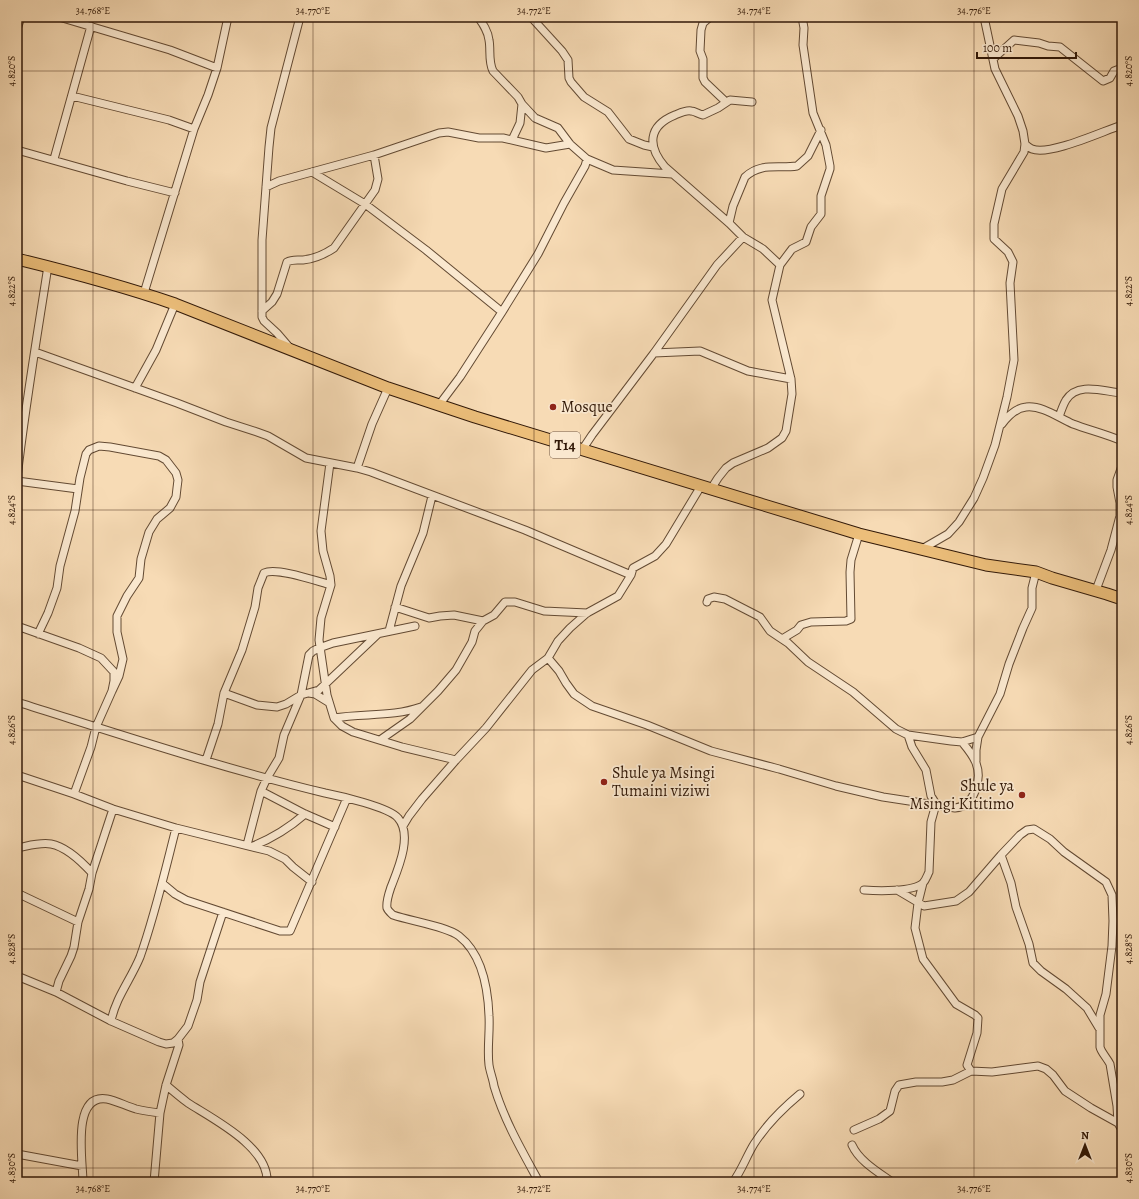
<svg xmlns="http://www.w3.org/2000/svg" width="1139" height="1199" font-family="Alegreya,serif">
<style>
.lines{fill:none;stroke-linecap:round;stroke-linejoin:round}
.minor-casing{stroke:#634a33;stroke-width:9}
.trunk-casing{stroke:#321908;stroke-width:13}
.minor{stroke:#fae8cf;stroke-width:7}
.trunk{stroke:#ecbe7a;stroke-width:11}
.ticks{fill:none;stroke:#321908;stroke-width:1;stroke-opacity:0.45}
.poi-dot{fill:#8f2418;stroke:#fae8cf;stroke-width:1.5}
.labels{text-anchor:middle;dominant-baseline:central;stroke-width:3.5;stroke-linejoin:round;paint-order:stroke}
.shield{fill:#fae8cf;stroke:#6e5744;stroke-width:1}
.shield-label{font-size:15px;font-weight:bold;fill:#321908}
.poi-label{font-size:16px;fill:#321908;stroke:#fae8cf;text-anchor:start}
.neatline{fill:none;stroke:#321908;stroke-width:1.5}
.ticks-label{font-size:10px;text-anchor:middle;fill:#321908}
</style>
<rect width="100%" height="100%" fill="#f7dbb5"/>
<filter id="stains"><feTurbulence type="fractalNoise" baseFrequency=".005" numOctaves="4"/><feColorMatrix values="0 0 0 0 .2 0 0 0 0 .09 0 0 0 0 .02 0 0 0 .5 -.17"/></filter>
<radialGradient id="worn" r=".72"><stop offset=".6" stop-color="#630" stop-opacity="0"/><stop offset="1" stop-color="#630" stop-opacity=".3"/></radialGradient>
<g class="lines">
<defs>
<path id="minor" d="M59 17 170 50 217 68
M478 17C483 24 488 31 489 40 491 50 488 61 493 71L518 97 522 104 535 118 558 128 570 144 587 159 613 170 672 174
M531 17 562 51 568 60 569 78 571 82 584 97 608 112 629 139 644 145 653 147
M710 17 703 23 701 30 700 51 703 59V78L705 82 726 102
M17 29 21 17
M993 59 1014 40 1039 43 1048 46 1060 47 1103 81 1110 78 1114 71 1122 68
M72 96 169 120 194 129
M512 140 520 123 522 104
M1025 144C1027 146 1029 148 1032 149 1050 156 1103 131 1122 125
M17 150 127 181 175 193
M54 159 91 26
M312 172 365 204 426 250 502 312
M266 187 279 181 374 155 439 133 448 132 479 138H503L546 148 570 144
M729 223 733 206 745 177C761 162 778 169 797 166L808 156 821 130
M780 265 792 249 806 242 811 227 821 214V196L830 169V166L826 145 813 113 803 45 804 28 802 17
M144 293 194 129 208 95 217 68 228 17
M262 311 272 302 277 294 287 262C292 259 297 260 303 260 314 259 325 254 334 248L375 190 378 179 374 155
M289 347 277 333 264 321 262 317V240L269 147 271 128 300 17
M35 352 177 403 226 422 257 432 268 436 306 458 357 468 371 472 525 530 631 575
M654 353 700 351 748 371 791 379
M135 388 156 350 175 304
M439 405 460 377 502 312 538 254 564 203 585 166 587 159
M1059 417C1061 411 1063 405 1066 400 1078 381 1105 392 1122 393
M1002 424C1008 416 1016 408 1026 407 1042 405 1059 418 1073 424 1089 430 1106 434 1122 441
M582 450 592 435 654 353 717 265 743 237
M330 463 321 531 323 551 330 576 331 585 321 618 319 640 327 695 334 718 342 726 353 732 402 747 456 760
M357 468 372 424 388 388
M17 478C25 407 37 337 48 266
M17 481 78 489
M711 489 718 478 726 468 733 463 768 448 782 438 786 431 792 394 791 379 772 300 780 265 763 249 743 237 729 223 665 167C647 146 648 126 675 115 680 113 686 110 691 111 695 111 698 114 703 115L718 108 730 100 752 102
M922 549 948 534 959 522 974 498 983 478 995 445 1007 397 1014 360 1010 283 1013 262 1008 252 994 239V224L1002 189 1024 152 1025 144 1023 131 1018 116 995 69 984 17
M1096 590 1111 550 1120 516V503L1117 487V480L1122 466
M707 602 708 599 714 597 725 599 760 617 770 631 788 643 808 662 853 692 896 729 908 735 951 741 962 742 978 737 1000 694 1009 664 1023 628 1032 608V588L1036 572
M395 607 429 618 440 616 454 615 483 621 494 615 505 602H515L544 611 587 613
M17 626 79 648 101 658 114 672V681L112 691 96 727 91 747 74 794
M389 631 401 586 423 533 432 496
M38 634 48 613 57 588 60 566 75 511 80 478 86 454 89 450 99 446 110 447 159 456 166 460 176 473 178 480 177 488 176 497 170 508 157 519 149 532 141 559 139 578 127 596 117 616V632L123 659 119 676 112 691
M782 639 797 630 801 625 811 622 846 621 851 619 850 572 851 560 859 534
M548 658 559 671 566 683 574 694 592 706 647 725 711 751 779 769 836 786 883 797 955 808C975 806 982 779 976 763 973 755 967 748 962 742
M224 693 257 705 277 707 286 704 301 695 319 690 378 634
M309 693 315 694 328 702
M17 702C119 734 221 768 325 793 340 796 389 807 398 818 413 835 398 869 391 887 389 893 386 901 387 908 388 911 391 913 393 915 410 921 446 926 459 936 482 954 488 989 489 1016 490 1032 487 1049 489 1065 490 1072 493 1079 494 1086 504 1120 522 1151 539 1182
M334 718C363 713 393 717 421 707
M380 740 410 719 438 691 456 670 472 642 475 631 483 621
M206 760 218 724 224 693 242 650 255 607 258 588 264 573C277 567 316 581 331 585
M976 761V750L978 737
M17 775 74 794 113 809 176 828 269 851 285 859 293 867 312 882
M261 791 305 814 335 827
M403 826 409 816 422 799 456 760 486 728 532 670 548 658 558 641 570 628 587 613 618 596 631 575 633 568 655 556 666 544 701 486
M247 845 261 791 267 778 279 758 284 735 301 695 309 655 313 651 319 648 333 643 415 626
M253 846C273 838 289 828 305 814
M17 848C28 846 40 842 51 844 67 847 82 862 92 873
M1001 855 1011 883 1016 907 1029 944 1033 963 1041 971 1066 989 1087 1008 1099 1028
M923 883 918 903 915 928 923 959 956 1004 975 1015 978 1018 977 1033 967 1065 971 1071
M163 884 175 894 186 900 280 931H290L347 798
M864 890C878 891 913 892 923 883 926 880 927 876 929 872L931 822 936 804 931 796 926 770 912 747 908 735
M897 890 924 906 956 901 969 892 1001 855 1020 835 1027 830 1034 829 1050 839 1064 852 1106 882 1112 895 1113 921 1112 946 1106 994 1100 1015V1047C1101 1052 1107 1058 1110 1064L1117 1106 1118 1123
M17 893 78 922
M17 976 56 992 111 1021 159 1042 166 1044 173 1043 178 1039 188 1026 197 1000 200 982 223 912
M56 992 59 981 71 956 74 947 78 922 89 889 92 873 113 809
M111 1021C116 997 131 979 140 957 155 915 165 871 176 828
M166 1085C173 1091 180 1097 188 1103 213 1119 269 1147 267 1182
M854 1130 879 1119 890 1111 895 1091 899 1085 916 1082H942L953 1080 971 1071 992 1072 1038 1066 1046 1069 1053 1075 1065 1091 1091 1108 1118 1123 1122 1130
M852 1145C859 1161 878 1172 892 1182
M17 1154 82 1166
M83 1182C83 1162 71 1093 107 1099 117 1101 126 1106 136 1109 144 1111 152 1112 160 1113
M154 1182 160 1113 166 1085 179 1045 178 1039
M733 1182C742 1170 746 1157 754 1144 766 1125 782 1109 800 1094"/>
<path id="trunk" d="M17 259C70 272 123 286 175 304L388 388 475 417 859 534 986 565 1036 572 1052 578 1107 594 1122 599"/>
</defs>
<use href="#minor" class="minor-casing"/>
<use href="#trunk" class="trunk-casing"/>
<use href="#minor" class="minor"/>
<use href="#trunk" class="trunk"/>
</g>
<path class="ticks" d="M93 17V1182M313 17V1182M534 17V1182M754 17V1182M974 17V1182M17 71H1122M17 291H1122M17 510H1122M17 730H1122M17 949H1122M17 1168H1122"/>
<g class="poi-dot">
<circle cx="553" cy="407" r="4"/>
<circle cx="604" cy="782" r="4"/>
<circle cx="1022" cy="795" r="4"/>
</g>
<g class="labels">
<rect class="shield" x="550" y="432" width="30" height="26" rx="3"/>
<g class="shield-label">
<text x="565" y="445">T14</text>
</g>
<g class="poi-label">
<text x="561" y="407">Mosque</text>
<text x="612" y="773">Shule ya Msingi<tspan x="612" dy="18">Tumaini viziwi</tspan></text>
<text x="1014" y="786" text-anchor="end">Shule ya<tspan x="1014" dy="18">Msingi Kititimo</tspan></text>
</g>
</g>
<rect width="1139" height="1199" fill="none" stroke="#f7dbb5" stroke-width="44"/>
<g transform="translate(1085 1145)" stroke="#fae8cf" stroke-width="3" paint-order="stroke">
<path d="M0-3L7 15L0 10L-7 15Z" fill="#321908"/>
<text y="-6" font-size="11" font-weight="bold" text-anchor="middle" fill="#321908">N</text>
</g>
<path d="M977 52v6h99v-6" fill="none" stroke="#321908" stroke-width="2"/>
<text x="983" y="52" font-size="12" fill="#321908" stroke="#fae8cf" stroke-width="3" paint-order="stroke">100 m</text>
<rect x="22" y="22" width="1095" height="1155" class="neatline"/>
<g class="ticks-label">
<text x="93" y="14">34.768°E</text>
<text x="313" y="14">34.770°E</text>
<text x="534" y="14">34.772°E</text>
<text x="754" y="14">34.774°E</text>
<text x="974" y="14">34.776°E</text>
<text transform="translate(11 71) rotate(-90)" y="4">4.820°S</text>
<text transform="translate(1128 71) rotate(-90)" y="4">4.820°S</text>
<text transform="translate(11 291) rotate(-90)" y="4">4.822°S</text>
<text transform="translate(1128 291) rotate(-90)" y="4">4.822°S</text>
<text transform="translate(11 510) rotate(-90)" y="4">4.824°S</text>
<text transform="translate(1128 510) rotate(-90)" y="4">4.824°S</text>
<text transform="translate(11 730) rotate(-90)" y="4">4.826°S</text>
<text transform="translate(1128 730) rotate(-90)" y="4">4.826°S</text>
<text transform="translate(11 949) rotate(-90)" y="4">4.828°S</text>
<text transform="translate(1128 949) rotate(-90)" y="4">4.828°S</text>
<text transform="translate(11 1168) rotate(-90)" y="4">4.830°S</text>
<text transform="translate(1128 1168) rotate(-90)" y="4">4.830°S</text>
<text x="93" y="1192">34.768°E</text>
<text x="313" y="1192">34.770°E</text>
<text x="534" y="1192">34.772°E</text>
<text x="754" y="1192">34.774°E</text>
<text x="974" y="1192">34.776°E</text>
</g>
<rect width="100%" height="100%" filter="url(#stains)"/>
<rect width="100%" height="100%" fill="url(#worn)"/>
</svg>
